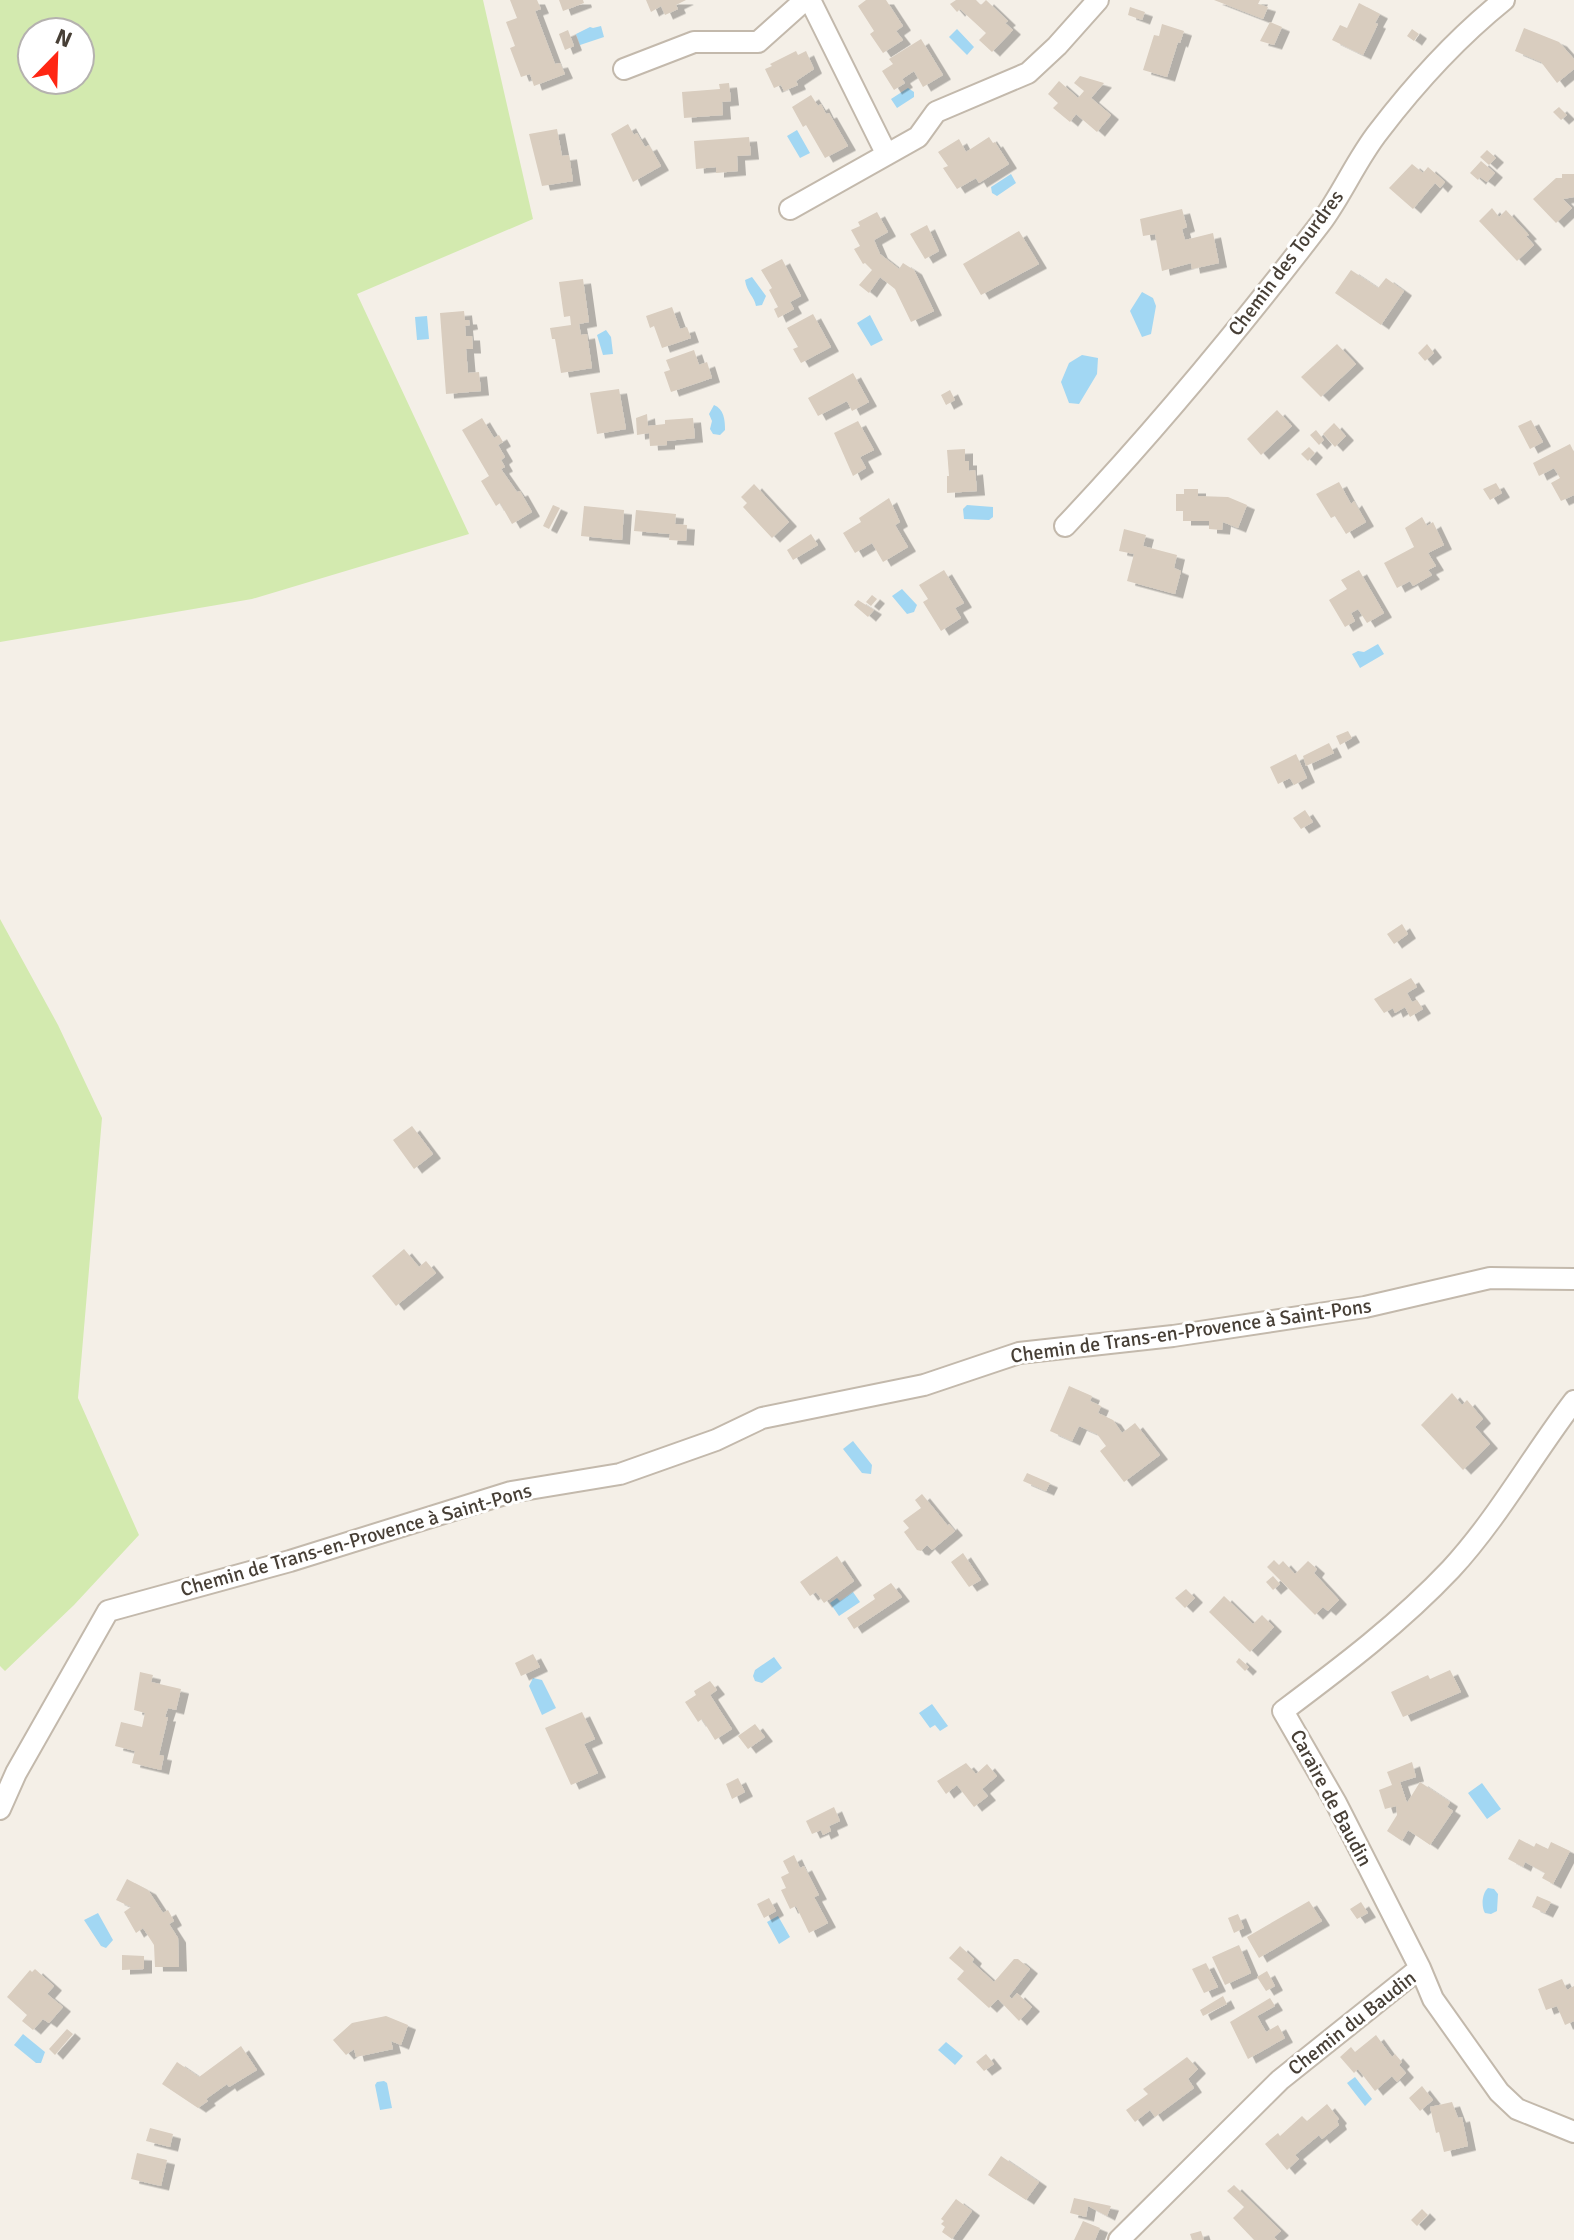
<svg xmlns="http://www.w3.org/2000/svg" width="1574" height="2240" font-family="Signika,sans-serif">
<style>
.green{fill:#d3eaaf;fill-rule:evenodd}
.water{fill:#a2d7f3}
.building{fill:#d9cdbf;filter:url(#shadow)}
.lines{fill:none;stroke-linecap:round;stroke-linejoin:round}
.minor-casing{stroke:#c3b9ac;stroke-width:24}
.minor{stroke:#fff;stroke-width:20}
.labels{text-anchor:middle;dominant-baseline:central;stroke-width:6;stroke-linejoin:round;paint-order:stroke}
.street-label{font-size:20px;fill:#473f36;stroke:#fff}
</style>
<defs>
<filter id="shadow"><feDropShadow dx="8" dy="4.5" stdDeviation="0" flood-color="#0004"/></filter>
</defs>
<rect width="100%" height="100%" fill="#f4efe7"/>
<path class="green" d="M0 0H483L533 219 357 294 469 534 252 599 0 642ZM80 32V80H32V32Z
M0 919 58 1025 102 1118 78 1398 139 1535 74 1605 5 1671 0 1666Z"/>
<path class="water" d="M601 26 604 37 580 45 576 34 590 27 593 28Z
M957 29 974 47 967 55 949 37Z
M908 88 914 92V97L897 108 891 99Z
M797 130 810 153 800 158 787 136Z
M1011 174 1016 183 997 196 992 193 991 187Z
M752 277 766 296 762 305 756 306C754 296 747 293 745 280Z
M1142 292 1153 298 1156 306 1151 334 1142 337 1130 311Z
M870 315 883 340 871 346 857 323Z
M427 316 429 339 417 340 415 317Z
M606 330 611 337 613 354 603 355 597 335Z
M1082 355 1098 358 1097 374 1079 404 1069 403 1061 382 1069 363Z
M714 405C724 409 725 420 725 430L720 435 713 434 710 429 712 421 709 414Z
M967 505 993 507V517L989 520 964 519 963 509Z
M902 589 917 605 914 612 907 614 892 596Z
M1378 644 1384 654 1360 668 1352 654 1358 651 1364 652Z
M853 1441 872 1465 871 1474 862 1473 843 1449Z
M853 1592 860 1602 839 1616 830 1603 837 1598 840 1601Z
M774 1657 782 1668 762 1683 755 1681 753 1676 755 1670Z
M533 1678 542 1680 556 1708 542 1715 529 1686Z
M932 1704 948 1726 940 1731 935 1725 930 1728 919 1713Z
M1482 1783 1501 1809 1487 1819 1468 1793Z
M1488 1888 1494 1889 1498 1894 1497 1911 1491 1914 1485 1913C1481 1907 1482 1893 1488 1888Z
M98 1913 113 1940 106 1948 101 1946 84 1920Z
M778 1916 790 1937 779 1944 767 1922Z
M23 2034 45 2052 41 2063H36L14 2045Z
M946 2042 963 2056 955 2065 938 2050Z
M1355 2077 1372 2099 1365 2106 1347 2083Z
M384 2081 387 2083 392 2108 380 2110 375 2085 377 2082Z"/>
<path class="building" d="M510 0H537L541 9 535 11 555 64 560 63 565 74 534 86 530 74 521 77 510 48 515 46 506 22 517 18Z
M559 0H583L584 3 563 11Z
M646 0H686L676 5 678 9 665 15 661 6 651 12Z
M866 0H886L903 26 896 31 903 40 883 53 870 34 874 31 858 6Z
M956 0H976L981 5 986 0 1008 21 1005 23 1013 30 992 52 979 40 986 33 960 9 957 12 950 4Z
M1214 0H1260L1258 4 1268 7 1263 19Z
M1359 3 1380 14 1375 23 1378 24 1363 55 1332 40 1340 25 1347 28Z
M1130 7 1145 12 1142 20 1128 15Z
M1270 22 1282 27 1274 45 1260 41Z
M1162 24 1184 31 1180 43 1178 42 1167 77 1143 70 1154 35 1159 36Z
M1524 28 1559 42 1574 59V69L1557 83 1541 62 1515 51Z
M1412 29 1419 34 1414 41 1407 36Z
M568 30 574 46 565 50 559 34Z
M921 39 943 75 923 87 914 71 902 79 905 83 894 90 882 71 893 64 889 59Z
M796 51 798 55 806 51 814 69 796 81 798 85 784 91 781 85 774 88 765 69 772 66 770 64Z
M1080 76 1104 83 1091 98 1111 115 1097 132 1076 114 1070 122 1053 108 1058 103 1048 94 1059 81 1078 98 1084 91 1074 83Z
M729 83 731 101 722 102 723 115 684 118 682 92 720 89 719 84Z
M811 95 818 106 821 104 826 114 829 113 848 146 825 158 806 125 803 127 792 107Z
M1559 107 1567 115 1561 120 1553 112Z
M628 124 634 135 637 133 645 147 649 145 661 166 633 182 611 134Z
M557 129 562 156 569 155 573 181 542 186 529 134Z
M749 137 751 155 737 156 738 171 716 173V167L696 169 694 141Z
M989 137 993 143 995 142 1009 164 979 183 976 178 957 189 943 168 948 166 938 152 959 139 966 152Z
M1487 150 1496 158 1489 165 1480 157Z
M1481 161 1495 173 1487 182 1480 177 1478 180 1470 173Z
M1412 164 1423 173 1428 167 1445 182 1440 188 1435 183 1413 209 1389 188Z
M1562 174H1574V197L1563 199 1572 208 1556 223 1533 199 1556 178H1562Z
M1492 208 1499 217 1506 210 1529 235 1526 236 1534 245 1517 261 1479 221Z
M1182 209 1187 227 1182 229 1185 240 1213 233 1219 263 1192 269 1191 263 1162 271 1155 234 1143 236 1140 219Z
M877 212 888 232 874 240 880 254 899 269 903 263 914 270 934 311 911 322 895 289 880 277 869 293 859 285 872 270 865 263 863 264 854 249 860 246 851 230 860 226 858 222Z
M927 225 939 251 925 259 910 234Z
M1019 231 1039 264 981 295 963 264Z
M782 259 801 296 790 302 794 309 778 318 774 309 778 307 769 290 772 288 761 270Z
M1351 270 1378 288 1386 278 1404 291 1381 325 1335 293Z
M583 279 589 322 579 324 581 335 587 334 592 368 561 373 555 339H552L550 328 571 325 570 316 564 317 559 282Z
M672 307 680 329 687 327 691 338 662 348 654 326 650 328 646 316Z
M464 311 465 320H469L470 325 465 326 466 336H472L473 349H466L468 373 479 372 481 391 446 394 440 313Z
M813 314 831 347 801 363 793 349 798 347 787 328Z
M1337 344 1356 364 1321 397 1301 377Z
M1427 344 1434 353 1425 361 1418 353Z
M694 350 699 365 707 362 712 378 671 392 664 372 670 370 666 360Z
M853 373 869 402 852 411 847 401 818 416 808 398Z
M619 389 626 429 597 434 590 393Z
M950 390 955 400 946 405 941 395Z
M1277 410 1292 426 1261 455 1247 439Z
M647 414 648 426 665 424V420L693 418 695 438 667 441V445L650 446 649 433 637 435 636 418Z
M482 418 494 438 499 435 503 442 498 445 505 457 501 460 505 467 501 469 517 492 520 491 532 512 512 524 500 503 496 506 481 481 489 476 462 430Z
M1531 420 1543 442 1530 449 1518 426Z
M858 421 874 450 860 457 866 468 853 476 834 433Z
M1334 423 1346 436 1335 447 1323 434Z
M1316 430 1324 440 1319 445 1310 435Z
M1570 444 1574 452V495L1561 501 1551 483 1560 478 1554 468 1539 476 1533 463Z
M1309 447 1315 453 1308 461 1301 454Z
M965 449V461H969V471L975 470 977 491 947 493V476H949L947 450Z
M1339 482 1351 504 1354 501 1366 522 1346 534 1335 516 1331 518 1316 494Z
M1496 483 1502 493 1490 500 1483 489Z
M754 484 789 522 772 538 743 507 747 503 741 497Z
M1184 489H1198V496L1228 497 1247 505 1238 528 1223 522 1222 530 1209 529V521H1183V511H1176V494H1184Z
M889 498 900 522 895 525 908 547 883 562 872 543 855 553 843 533 861 522 859 518Z
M553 505 560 508 549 529 543 526Z
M584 506 624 510 622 540 581 536Z
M636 510 676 514 675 524 687 525 686 541 669 540 670 534 634 531Z
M1422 517 1427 526 1433 522 1444 545 1428 553 1436 566 1428 570 1432 575 1413 586 1410 581 1397 588 1384 563 1414 547 1405 528Z
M1124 529 1146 535 1143 546 1177 555 1174 568 1181 571 1175 594 1127 581 1134 554 1119 551Z
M811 534 818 545 793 560 787 550Z
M944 570 964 603 955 608 961 618 941 631 923 602 928 599 919 585Z
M1359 570 1384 613 1367 623 1358 609 1351 613 1355 621 1345 627 1329 600 1347 589 1341 580Z
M872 595 877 599 871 606 866 602Z
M858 600 874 610 868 617 854 605Z
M1348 731 1352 738 1340 745 1336 736Z
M1329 743 1334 753 1306 766 1303 756Z
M1296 754 1307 778 1294 785 1290 778 1278 784 1270 767Z
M1305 810 1313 822 1301 829 1293 818Z
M1402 924 1408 934 1394 944 1387 934Z
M1411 978 1417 987 1407 993 1412 1002 1417 1000 1423 1009 1410 1017 1405 1007 1395 1013 1393 1008 1384 1013 1374 999Z
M412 1126 433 1154 414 1169 393 1140Z
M404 1249 419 1267 426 1261 436 1273 396 1306 372 1276Z
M1069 1386 1092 1396 1090 1401 1101 1406 1098 1413 1113 1420 1122 1433 1135 1423 1160 1455 1124 1482 1100 1451 1106 1446 1097 1434 1079 1426 1072 1441 1050 1431Z
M1452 1393 1462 1405 1467 1400 1483 1419 1475 1427 1490 1444 1463 1470 1421 1425Z
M1027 1473 1050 1483 1046 1491 1023 1481Z
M922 1494 948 1526 949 1524 955 1531 932 1550 927 1545 921 1551 917 1550 904 1532 909 1528 903 1521 921 1508 915 1500Z
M963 1553 981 1580 969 1587 951 1562Z
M837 1556 854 1581 824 1603 816 1592 810 1596 800 1582Z
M1274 1560 1279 1565 1283 1561 1295 1574 1308 1561 1317 1569 1314 1573 1339 1600 1328 1611 1323 1607 1315 1615 1267 1567Z
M1273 1576 1280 1584 1273 1590 1266 1582Z
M891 1583 902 1597 854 1629 847 1618 875 1599 873 1595Z
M1186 1589 1195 1598 1185 1608 1175 1598Z
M1224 1596 1253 1624 1262 1615 1274 1627 1250 1652 1209 1612Z
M533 1654 540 1667 521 1676 515 1663Z
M1239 1658 1249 1667 1245 1671 1236 1662Z
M1450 1670 1461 1692 1403 1717 1391 1692 1428 1675 1430 1679Z
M140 1672 153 1675 151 1682 181 1689 176 1710 168 1708 165 1717H168L159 1755 164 1756 161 1770 132 1763 135 1751 115 1746 121 1722 142 1727 145 1713 134 1710Z
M710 1681 717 1690 710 1695 732 1729 715 1740 702 1719 698 1722 685 1702 696 1695 694 1691Z
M582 1712 595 1739 584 1744 598 1773 571 1785 545 1728Z
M755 1724 765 1737 748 1749 738 1736Z
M1412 1762 1416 1777 1400 1782 1407 1803 1420 1782 1450 1802 1447 1807 1453 1811 1430 1845 1408 1830 1402 1841 1387 1831 1397 1815 1396 1806 1385 1809 1379 1790 1392 1785 1387 1772Z
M966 1763 976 1774 987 1764 997 1776 982 1789 988 1796 974 1807 957 1785 946 1794 937 1781Z
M738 1778 745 1792 732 1799 726 1784Z
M834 1807 840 1821 829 1826 831 1831 823 1835 821 1830 812 1834 806 1821Z
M1519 1839 1534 1847 1536 1843 1548 1849 1551 1842 1570 1851 1553 1884 1542 1878 1545 1873 1525 1862 1523 1867 1508 1859Z
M794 1855 800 1868 804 1866 819 1895 814 1897 828 1923 809 1933 796 1906 790 1909 781 1890 786 1888 781 1877 789 1873 783 1861Z
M127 1879 148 1890 163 1913 168 1910 174 1921 169 1924 178 1938 179 1967H155L154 1945 143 1928 136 1933 124 1912 131 1907 116 1900Z
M1537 1896 1551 1902 1545 1913 1532 1907Z
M769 1898 776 1911 764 1918 757 1904Z
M1309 1901 1322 1921 1259 1958 1247 1937Z
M1361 1902 1368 1913 1357 1919 1350 1909Z
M1238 1914 1244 1928 1234 1933 1228 1918Z
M1239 1945 1251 1973 1225 1985 1212 1957Z
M960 1946 974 1959 972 1962 994 1982 1014 1959H1018L1030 1969 1009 1996 1012 1999 1017 1993 1032 2007 1019 2021 998 1999 989 2008 957 1979 964 1971 949 1958Z
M122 1955 144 1956V1969L122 1970Z
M1206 1963 1218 1987 1204 1993 1192 1969Z
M35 1969 54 1986 47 1994 63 2007 49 2023 43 2019 33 2030 22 2021 27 2015 7 1997 30 1970 32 1972Z
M1267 1971 1275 1986 1266 1991 1257 1977Z
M1562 1979 1567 1990 1574 1986V2021L1565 2025 1557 2006 1546 2010 1538 1989Z
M1223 1996 1227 2004 1203 2016 1200 2010Z
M1270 1998 1275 2006 1257 2016 1266 2032 1278 2025 1285 2038 1248 2059 1230 2022Z
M386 2016 408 2025 401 2045 391 2041 393 2049 356 2057 354 2049 346 2055 333 2040 352 2023Z
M67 2029 73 2034 55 2055 49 2049Z
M1376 2035 1392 2057 1395 2054 1402 2062 1399 2065 1406 2073 1397 2082 1392 2076 1375 2091 1358 2069 1354 2073 1340 2057 1351 2047 1355 2052Z
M241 2046 257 2070 229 2087 227 2084 206 2099 208 2101 198 2108 162 2084 177 2062 199 2077Z
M986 2054 994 2064 984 2071 976 2062Z
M1187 2057 1198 2069 1188 2079 1194 2088 1155 2117 1150 2110 1135 2122 1126 2110 1148 2094 1143 2089Z
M1422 2086 1433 2100 1420 2111 1409 2098Z
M1452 2102 1458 2118 1462 2117 1468 2146 1444 2152 1439 2132 1436 2133 1430 2107Z
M1327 2104 1339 2119 1337 2121 1339 2125 1322 2139 1319 2135 1295 2155 1299 2159 1287 2170 1265 2144 1278 2133 1280 2136 1302 2116 1307 2121Z
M150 2128 173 2134 170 2147 146 2141Z
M137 2153 167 2160 161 2186 131 2179Z
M1001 2156 1039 2182 1026 2200 988 2175Z
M1234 2185 1281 2231 1274 2237 1277 2240H1254L1233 2218 1244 2207 1227 2191Z
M1074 2198 1097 2203 1111 2206 1107 2216 1088 2206 1086 2217 1070 2213Z
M956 2199 972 2211 952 2239 942 2232 945 2227 941 2224 944 2221 941 2219Z
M1422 2209 1428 2215 1417 2226 1411 2220Z
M1083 2221 1100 2228 1095 2240H1074Z
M1201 2231 1204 2240H1192L1190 2234Z"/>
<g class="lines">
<defs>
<path id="minor" d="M810 0 886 153
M624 69 694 42H758L805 0
M790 209 918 137 936 112 1028 73 1057 46 1098 0
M1065 526C1156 430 1240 328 1320 224 1342 195 1356 160 1379 131 1415 84 1458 37 1504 0
M0 1809 16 1773 108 1611 290 1561 511 1492 620 1474 716 1440 762 1418 924 1385 1019 1353 1173 1336 1365 1307 1490 1278 1574 1279
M1420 1968 1336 1803 1283 1711C1343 1666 1400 1623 1451 1569 1498 1518 1532 1456 1574 1401
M1119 2240 1280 2080 1420 1968 1433 1999 1499 2092 1517 2109 1574 2132"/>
</defs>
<use href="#minor" class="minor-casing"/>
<use href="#minor" class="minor"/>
</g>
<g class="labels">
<g class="street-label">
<text transform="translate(1286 263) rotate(-53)">Chemin des Tourdres</text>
<text transform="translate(1191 1331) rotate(-8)">Chemin de Trans-en-Provence à Saint-Pons</text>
<text transform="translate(356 1540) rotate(-16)">Chemin de Trans-en-Provence à Saint-Pons</text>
<text transform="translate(1331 1798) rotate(62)">Caraire de Baudin</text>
<text transform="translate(1352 2023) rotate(-38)">Chemin du Baudin</text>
</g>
</g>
<g transform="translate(56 56) rotate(23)"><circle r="38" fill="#ffffff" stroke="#b5b2af" stroke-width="2"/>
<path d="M0-6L14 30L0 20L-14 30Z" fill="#ff2613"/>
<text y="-12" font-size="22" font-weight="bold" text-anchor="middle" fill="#473f36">N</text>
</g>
</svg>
